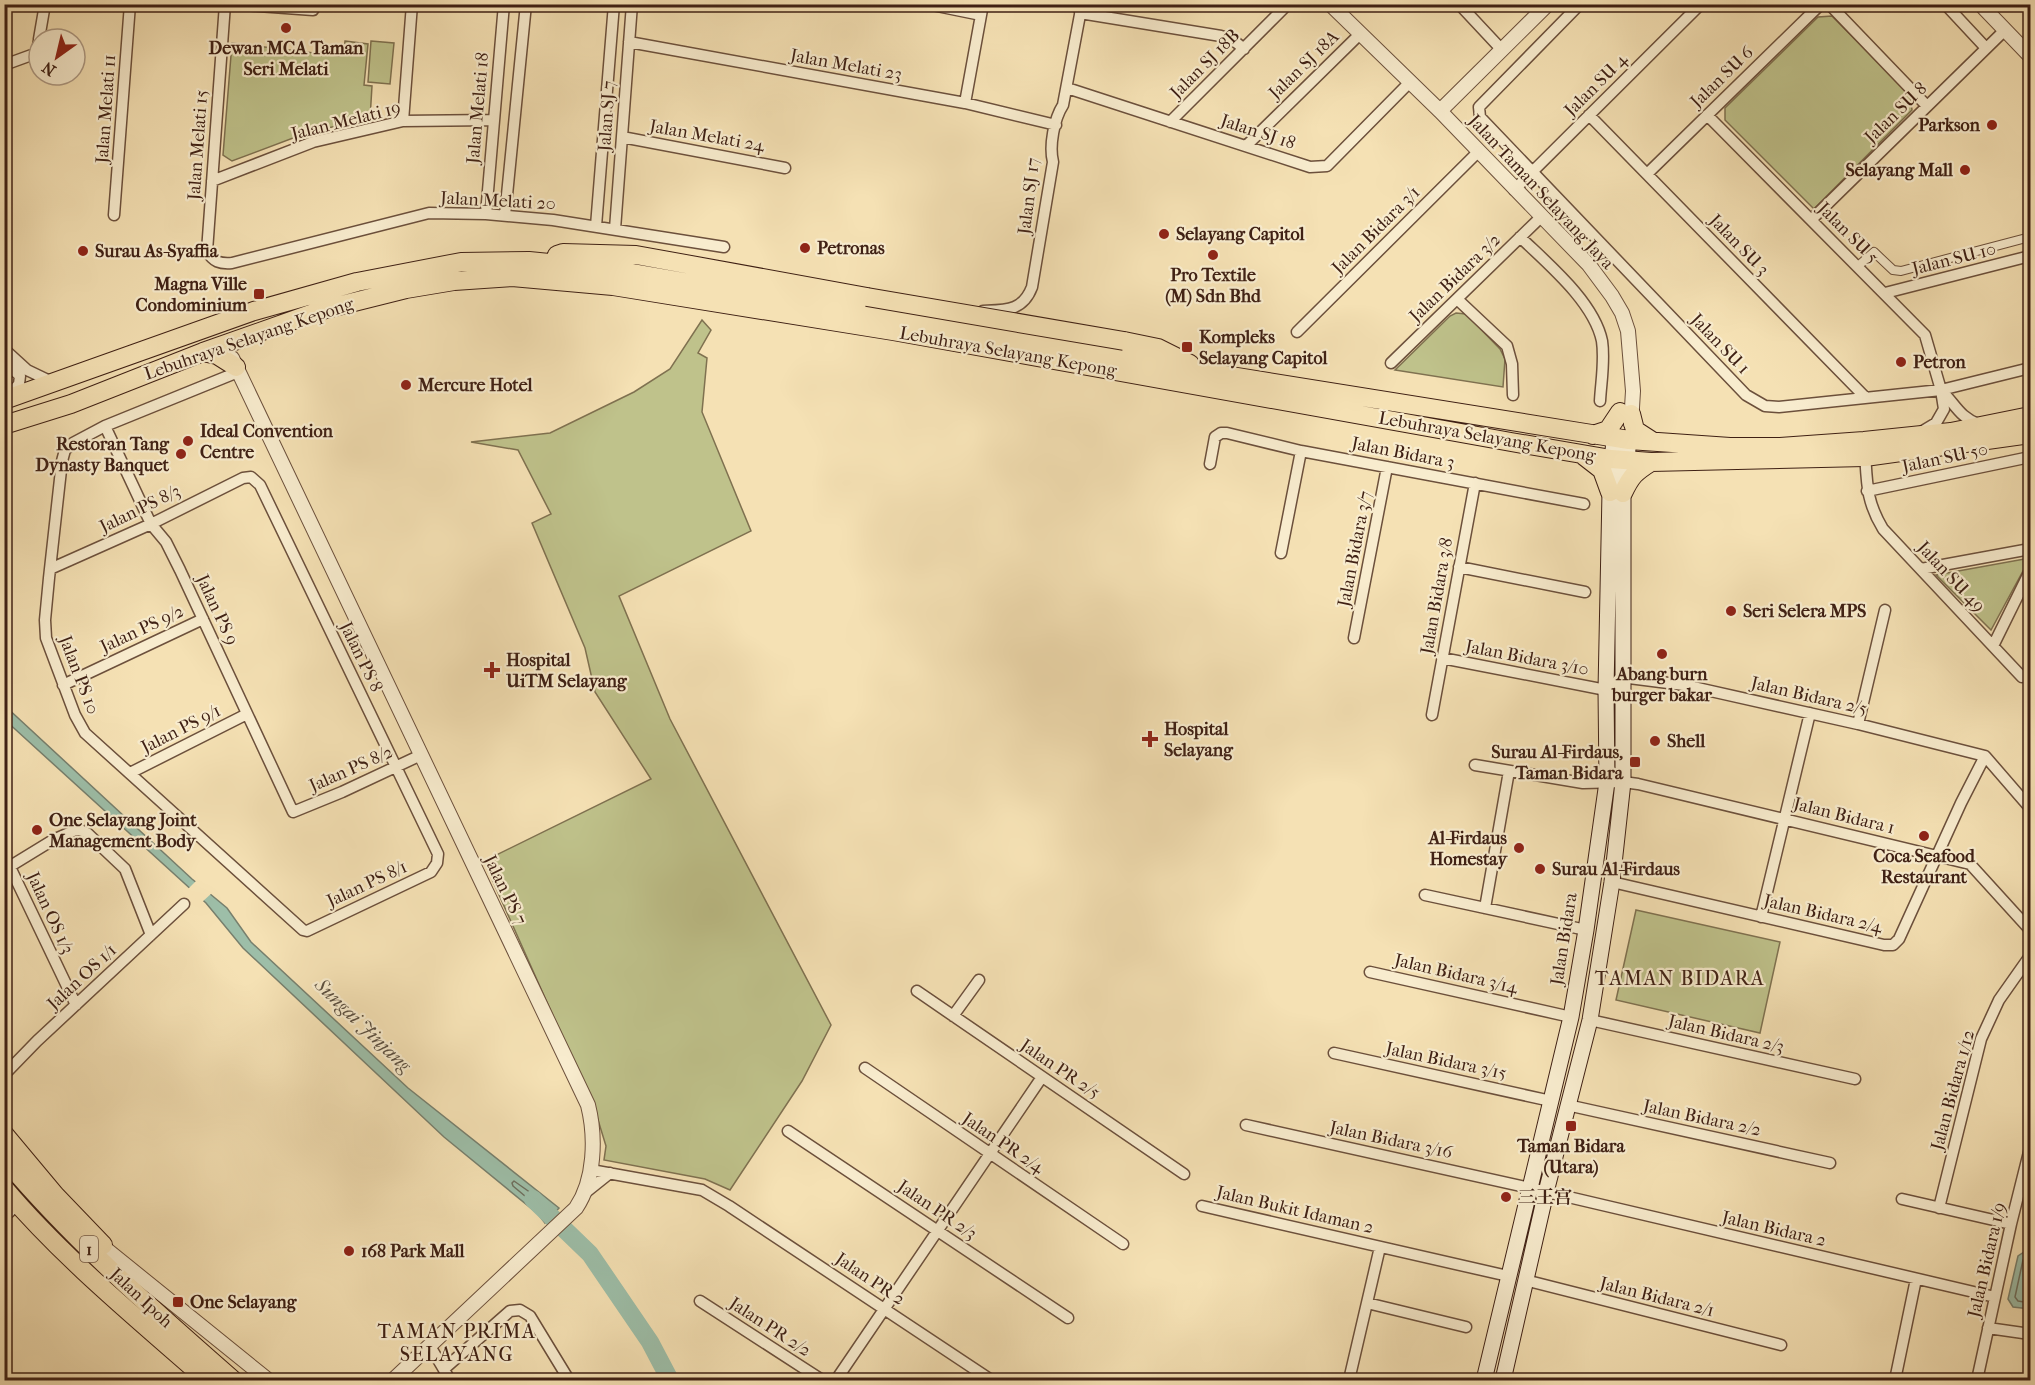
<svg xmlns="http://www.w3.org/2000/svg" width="2035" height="1385" font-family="'IM FELL French Canon','Noto Serif SC',serif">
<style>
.green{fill:#bfc28b;stroke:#7f7150;stroke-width:1.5}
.water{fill:#9dbea8;stroke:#777f6d;stroke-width:1.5}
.pier{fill:#f5e1b4}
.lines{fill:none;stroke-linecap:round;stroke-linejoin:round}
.shore{stroke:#6e6f5e;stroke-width:1.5}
.river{stroke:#9dbea8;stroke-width:18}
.pedestrian-casing{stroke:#6c503c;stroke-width:10}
.minor-casing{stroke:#6c503c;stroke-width:13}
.tertiary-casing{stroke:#6c503c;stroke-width:16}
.secondary-casing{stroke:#3f2014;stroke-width:17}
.primary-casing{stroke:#3f2014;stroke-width:20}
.trunk-casing{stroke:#3f2014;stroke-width:20}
.pedestrian{stroke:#f8ecce;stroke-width:8}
.minor{stroke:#f8ecce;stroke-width:10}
.tertiary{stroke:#f8ecce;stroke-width:14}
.secondary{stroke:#f8ecce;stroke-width:15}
.primary{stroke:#f5e1b4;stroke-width:18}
.trunk{stroke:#f5e1b4;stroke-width:18}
.primary-bridge-casing{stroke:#3f2014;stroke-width:20;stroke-linecap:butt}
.primary-bridge{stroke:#f5e1b4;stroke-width:18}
.poi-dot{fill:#8f2418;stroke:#f8ecce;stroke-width:2}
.labels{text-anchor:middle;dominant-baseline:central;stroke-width:4.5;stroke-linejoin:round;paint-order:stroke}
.shield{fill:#f8ecce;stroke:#765d4c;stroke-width:1.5}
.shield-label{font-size:16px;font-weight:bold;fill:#3f2014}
.poi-label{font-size:18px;font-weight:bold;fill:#3f2014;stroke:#f8ecce;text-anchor:start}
.street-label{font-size:18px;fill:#3f2014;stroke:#f8ecce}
.neighbourhood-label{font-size:20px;letter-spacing:1.5px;fill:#3f2014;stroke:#f8ecce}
.water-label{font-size:20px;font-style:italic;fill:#5b4f40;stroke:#f8ecce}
</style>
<rect width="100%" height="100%" fill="#f5e1b4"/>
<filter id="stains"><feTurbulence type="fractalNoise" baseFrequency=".00333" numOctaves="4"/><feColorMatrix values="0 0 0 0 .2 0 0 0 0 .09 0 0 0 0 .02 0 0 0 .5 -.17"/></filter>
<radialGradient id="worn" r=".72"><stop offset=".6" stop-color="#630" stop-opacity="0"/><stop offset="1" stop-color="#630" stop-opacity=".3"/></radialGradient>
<path class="green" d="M1832 16 1910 95 1912 110 1814 209 1725 120V108L1818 17Z
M345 41 368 44 364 85 372 86 370 119 309 132 232 161 223 155 232 43 339 56 344 51Z
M371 41 394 43 390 84 368 82Z
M1456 313 1466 314 1500 349 1505 359 1503 387 1395 370 1450 316Z
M702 320 711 330 698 353 707 358 702 412 751 531 619 596 670 719 831 1025 802 1081 730 1190 705 1179 604 1160 606 1146 595 1110 484 861 651 779 595 692 585 648 532 523 551 514 518 450 471 442 550 433 634 392 670 369Z
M2030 558 1991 630 1936 575Z
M1636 910 1780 942 1760 1033 1616 1000Z"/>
<path class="water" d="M4 705 192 879 227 908 251 942 408 1088 559 1208 545 1223 538 1214 444 1137 243 948 206 903 5 720Z
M2027 1250 2030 1251V1309L2013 1307 2008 1299 2018 1256Z"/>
<path class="pier" d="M198 879 213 892 201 903 187 890Z"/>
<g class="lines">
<path class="shore" d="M514 1181 548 1205 549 1210 544 1212 513 1186 512 1183Z
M2030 1256 2023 1260 2015 1297 2018 1301 2030 1303"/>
<path class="river" d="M533 1199 590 1254 650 1342 670 1380"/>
<defs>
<path id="pedestrian" d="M1858 266 1874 252 1893 270 1901 271 2030 237"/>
<path id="minor" d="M225 4 207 251C213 262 220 264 232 263L429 213 486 214 553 220 724 247
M230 4 313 10 316 4
M927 4 981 15
M1459 4 1502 50
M1580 4 1479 107 1480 117 1746 395 1765 406 1779 407 1941 390 2030 368
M1829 4 1927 106
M1945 4 1986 48
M1080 13 1221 36 1232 39 1244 49
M39 39 45 4
M629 42 965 103 1056 125
M4 65 37 53 39 40
M1067 88 1310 167 1327 166 1410 82
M965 103 983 4
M1589 115 1865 397
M1707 115 1925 335 1941 390 1944 409 1936 423 1921 432
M403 121 412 4
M1170 122 1288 4
M622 137 785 168
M1246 146 1360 34
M1647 174 1821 4
M212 181 313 142 403 121 494 120
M1514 190 1701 4
M486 214 504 4
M114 215 130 4
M505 215 526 4
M1811 220 2005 30
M596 226 614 4
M615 229 632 4
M1520 237C1548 264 1594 302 1602 341 1605 361 1601 382 1600 401
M1885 293 2030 256
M1457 299 1507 346 1512 364 1513 395
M983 311C1006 310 1023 311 1032 287L1053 162C1049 146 1054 119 1063 105L1082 4
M1297 332 1478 152
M4 349 27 370 52 382
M4 361 20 376 19 384 9 396
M1391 363 1541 217
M1941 390C1956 405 1959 417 1980 425
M105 426 151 524 166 542 180 570 293 812 342 792 421 755
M1865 452C1867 483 1866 501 1883 529L2022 677
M1210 464 1215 437 1221 433H1227L1301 451 1584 504
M1867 491 2030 457
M1281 553 1301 451
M1459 567 1585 592
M50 569 151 524 243 478 251 477 260 485 438 854 437 863 431 872 307 931 303 930 85 733 75 715 46 638 45 620 49 578 62 461 65 450 73 443 105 426 238 372
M1921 569 2030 549
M1354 638 1387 467
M1993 646 2030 571
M1442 658 1606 690H1609L1621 677 1684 685 1858 724 1985 756
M63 685 203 619
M1432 715 1475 483
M1858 724 1885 610
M1985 756 2030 808
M1475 765 1583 783 1623 782 1638 784 1970 864 2030 930
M130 773 247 714
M10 867 76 1005
M4 870 53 840 78 829 87 833 125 869 151 935
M1612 882 1884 945H1893L1899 939 1961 803 1985 756
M1425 895 1586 930
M1485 908 1509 771
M1761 917 1810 713
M1370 972 1571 1017
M917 991 1184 1174
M953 1016 979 980
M1590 1020 1855 1079
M1334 1053 1551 1101
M865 1068 1123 1244
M4 1075 37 1041 184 904
M1567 1105 1830 1163
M1246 1125 1530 1188 1995 1297
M788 1131 1068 1318
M591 1170 702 1190 729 1206 991 1380
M585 1193 610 1173
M1902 1199 2011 1224
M1202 1206 1508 1276
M1939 1208 1981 1039 1999 1000 2030 956
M4 1217 18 1204
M1525 1280 1781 1345
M700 1301 822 1380
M1367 1303 1466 1327
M1988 1328 2030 1334
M430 1346 450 1380
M444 1369 510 1311 520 1310 530 1316 569 1380
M836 1380 1042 1077
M1349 1380 1380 1247
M1895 1380 1916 1279
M1977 1380 2011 1224 2030 1148"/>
<path id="tertiary" d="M1330 4 1440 111 1589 265 1612 296 1622 313 1628 331 1633 391 1631 424
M1980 4 2030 56
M1440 111 1548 4
M232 358 588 1105C596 1137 595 1180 576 1208L393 1380
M107 1250 268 1380"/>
<path id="secondary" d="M1484 1380 1571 1017 1586 930 1607 782 1606 690 1610 492 1614 438
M1503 1380 1546 1192 1590 1020 1612 882 1623 782V493L1628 449"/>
<path id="primary" d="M557 255 563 253 636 255 867 297
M1124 341 1158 348 1190 364
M203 352 217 355 236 367
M4 400 254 311 357 282 461 262 529 261 610 269 759 295 825 302 1200 371 1629 440 1730 447H1780L1864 441 1951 432 2030 416
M1631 414 1635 430 1652 441
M4 425 71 404 203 352 322 310 406 289 454 281 512 277 613 286 893 331 1511 442 1611 459 1651 462 1865 457 2030 434
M1593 435 1608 430 1620 412
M1584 456 1602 470 1610 492
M1623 493C1631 476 1635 472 1651 462"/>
<path id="trunk" d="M4 1134 55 1195 103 1245
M4 1158C73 1240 153 1310 233 1380
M4 1188C63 1258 139 1320 207 1380"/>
</defs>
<use href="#pedestrian" class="pedestrian-casing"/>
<use href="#minor" class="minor-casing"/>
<use href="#tertiary" class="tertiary-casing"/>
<use href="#secondary" class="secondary-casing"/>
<use href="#primary" class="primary-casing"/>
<use href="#trunk" class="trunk-casing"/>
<use href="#pedestrian" class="pedestrian"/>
<use href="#minor" class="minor"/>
<use href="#tertiary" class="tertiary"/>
<use href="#secondary" class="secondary"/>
<use href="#primary" class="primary"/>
<use href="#trunk" class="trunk"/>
<defs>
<path id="primary-bridge" d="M867 297 1124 341"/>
</defs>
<use href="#primary-bridge" class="primary-bridge-casing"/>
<use href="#primary-bridge" class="primary-bridge"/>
</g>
<g class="poi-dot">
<circle cx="286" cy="28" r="6"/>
<circle cx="1992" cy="125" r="6"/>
<circle cx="1965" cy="170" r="6"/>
<circle cx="1164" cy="234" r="6"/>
<circle cx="805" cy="248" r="6"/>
<circle cx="83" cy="251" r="6"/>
<circle cx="1213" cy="255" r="6"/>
<rect x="253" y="288" width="12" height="12" rx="3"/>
<rect x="1181" y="341" width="12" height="12" rx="3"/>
<circle cx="1901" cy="362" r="6"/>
<circle cx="406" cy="385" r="6"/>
<circle cx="188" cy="441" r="6"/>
<circle cx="181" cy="454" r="6"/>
<circle cx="1731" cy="611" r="6"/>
<circle cx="1662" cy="654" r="6"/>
<path d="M489 661h6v6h6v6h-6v6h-6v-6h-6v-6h6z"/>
<path d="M1147 730h6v6h6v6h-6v6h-6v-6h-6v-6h6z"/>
<circle cx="1655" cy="741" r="6"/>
<rect x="1629" y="756" width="12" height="12" rx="3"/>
<circle cx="37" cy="830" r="6"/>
<circle cx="1924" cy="836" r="6"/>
<circle cx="1519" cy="848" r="6"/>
<circle cx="1540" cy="869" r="6"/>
<rect x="1565" y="1120" width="12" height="12" rx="3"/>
<circle cx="1506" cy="1197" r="6"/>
<circle cx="349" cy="1251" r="6"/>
<rect x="172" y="1296" width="12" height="12" rx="3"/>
</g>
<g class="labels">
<rect class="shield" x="80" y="1236" width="18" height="26" rx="4.5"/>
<g class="shield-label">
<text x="89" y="1249">1</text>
</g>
<g class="poi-label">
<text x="286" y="48" text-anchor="middle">Dewan MCA Taman<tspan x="286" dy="21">Seri Melati</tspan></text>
<text x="1980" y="125" text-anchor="end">Parkson</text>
<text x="1953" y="170" text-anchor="end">Selayang Mall</text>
<text x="1176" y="234">Selayang Capitol</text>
<text x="817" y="248">Petronas</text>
<text x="95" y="251">Surau As-Syaffia</text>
<text x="1213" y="275" text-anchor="middle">Pro Textile<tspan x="1213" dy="21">(M) Sdn Bhd</tspan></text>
<text x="247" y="284" text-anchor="end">Magna Ville<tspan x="247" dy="21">Condominium</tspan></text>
<text x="1199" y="337">Kompleks<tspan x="1199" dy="21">Selayang Capitol</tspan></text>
<text x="1913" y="362">Petron</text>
<text x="418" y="385">Mercure Hotel</text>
<text x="200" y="431">Ideal Convention<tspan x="200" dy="21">Centre</tspan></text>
<text x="169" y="444" text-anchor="end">Restoran Tang<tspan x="169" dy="21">Dynasty Banquet</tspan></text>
<text x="1743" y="611">Seri Selera MPS</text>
<text x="506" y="660">Hospital<tspan x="506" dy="21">UiTM Selayang</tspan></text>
<text x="1662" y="674" text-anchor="middle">Abang burn<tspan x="1662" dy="21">burger bakar</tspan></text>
<text x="1164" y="729">Hospital<tspan x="1164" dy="21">Selayang</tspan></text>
<text x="1667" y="741">Shell</text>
<text x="1623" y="752" text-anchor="end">Surau Al-Firdaus,<tspan x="1623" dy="21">Taman Bidara</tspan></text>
<text x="49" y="820">One Selayang Joint<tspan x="49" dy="21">Management Body</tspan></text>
<text x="1507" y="838" text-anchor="end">Al-Firdaus<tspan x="1507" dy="21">Homestay</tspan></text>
<text x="1924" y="856" text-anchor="middle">Coca Seafood<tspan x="1924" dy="21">Restaurant</tspan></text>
<text x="1552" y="869">Surau Al-Firdaus</text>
<text x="1571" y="1146" text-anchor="middle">Taman Bidara<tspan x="1571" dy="21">(Utara)</tspan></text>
<text x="1518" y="1197">三王宫</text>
<text x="361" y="1251">168 Park Mall</text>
<text x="190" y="1302">One Selayang</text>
</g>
<g class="street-label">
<text transform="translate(1205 64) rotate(-45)">Jalan SJ 18B</text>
<text transform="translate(846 65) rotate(10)">Jalan Melati 23</text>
<text transform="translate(1304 65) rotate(-44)">Jalan SJ 18A</text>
<text transform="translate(1722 77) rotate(-44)">Jalan SU 6</text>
<text transform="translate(1596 85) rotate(-45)">Jalan SU 4</text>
<text transform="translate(478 108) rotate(-85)">Jalan Melati 18</text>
<text transform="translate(106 109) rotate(-86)">Jalan Melati 11</text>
<text transform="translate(1896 113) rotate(-44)">Jalan SU 8</text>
<text transform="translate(607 116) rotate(-86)">Jalan SJ 7</text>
<text transform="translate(346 121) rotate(-14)">Jalan Melati 19</text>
<text transform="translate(1258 132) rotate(18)">Jalan SJ 18</text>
<text transform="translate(707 136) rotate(10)">Jalan Melati 24</text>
<text transform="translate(198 145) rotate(-86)">Jalan Melati 15</text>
<text transform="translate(1541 192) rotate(47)">Jalan Taman Selayang Jaya</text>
<text transform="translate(1029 196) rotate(-83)">Jalan SJ 17</text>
<text transform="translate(498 201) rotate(3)">Jalan Melati 20</text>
<text transform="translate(1376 230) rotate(-45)">Jalan Bidara 3/1</text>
<text transform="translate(1848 233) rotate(45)">Jalan SU 5</text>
<text transform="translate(1739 245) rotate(46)">Jalan SU 3</text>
<text transform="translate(1954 259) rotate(-14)">Jalan SU 10</text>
<text transform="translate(1455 278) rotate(-44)">Jalan Bidara 3/2</text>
<text transform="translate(249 339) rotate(-19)">Lebuhraya Selayang Kepong</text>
<text transform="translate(1720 344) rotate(46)">Jalan SU 1</text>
<text transform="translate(1008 352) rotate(10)">Lebuhraya Selayang Kepong</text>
<text transform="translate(1487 437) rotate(10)">Lebuhraya Selayang Kepong</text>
<text transform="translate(1403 453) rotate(11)">Jalan Bidara 3</text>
<text transform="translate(1945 458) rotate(-12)">Jalan SU 50</text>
<text transform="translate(140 509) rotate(-26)">Jalan PS 8/3</text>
<text transform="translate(1355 549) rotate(-79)">Jalan Bidara 3/7</text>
<text transform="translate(1951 577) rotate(47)">Jalan SU 49</text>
<text transform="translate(1437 596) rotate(-80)">Jalan Bidara 3/8</text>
<text transform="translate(217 610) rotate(65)">Jalan PS 9</text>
<text transform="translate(142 629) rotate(-25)">Jalan PS 9/2</text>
<text transform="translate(361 657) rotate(64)">Jalan PS 8</text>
<text transform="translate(1527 658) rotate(11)">Jalan Bidara 3/10</text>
<text transform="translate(79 675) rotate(69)">Jalan PS 10</text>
<text transform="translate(1809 696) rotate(13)">Jalan Bidara 2/5</text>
<text transform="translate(181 729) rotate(-27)">Jalan PS 9/1</text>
<text transform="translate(351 769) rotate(-24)">Jalan PS 8/2</text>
<text transform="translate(1844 816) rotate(14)">Jalan Bidara 1</text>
<text transform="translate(367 884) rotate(-25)">Jalan PS 8/1</text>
<text transform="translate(505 890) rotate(64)">Jalan PS 7</text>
<text transform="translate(50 913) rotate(65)">Jalan OS 1/3</text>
<text transform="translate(1823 914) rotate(13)">Jalan Bidara 2/4</text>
<text transform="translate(1564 939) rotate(-81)">Jalan Bidara</text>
<text transform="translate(1456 974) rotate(13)">Jalan Bidara 3/14</text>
<text transform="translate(82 977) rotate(-43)">Jalan OS 1/1</text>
<text transform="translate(1726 1034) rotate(13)">Jalan Bidara 2/3</text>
<text transform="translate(1446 1061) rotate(12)">Jalan Bidara 3/15</text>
<text transform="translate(1060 1069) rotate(34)">Jalan PR 2/5</text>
<text transform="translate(1953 1090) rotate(-75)">Jalan Bidara 1/12</text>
<text transform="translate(1702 1118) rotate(12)">Jalan Bidara 2/2</text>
<text transform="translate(1391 1140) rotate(12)">Jalan Bidara 3/16</text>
<text transform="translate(1003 1143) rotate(34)">Jalan PR 2/4</text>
<text transform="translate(937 1210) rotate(34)">Jalan PR 2/3</text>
<text transform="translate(1295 1210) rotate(13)">Jalan Bukit Idaman 2</text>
<text transform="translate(1774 1229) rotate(13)">Jalan Bidara 2</text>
<text transform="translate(1987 1260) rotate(-77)">Jalan Bidara 1/9</text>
<text transform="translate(870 1279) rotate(34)">Jalan PR 2</text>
<text transform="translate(1657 1297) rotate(14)">Jalan Bidara 2/1</text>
<text transform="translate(141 1298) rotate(43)">Jalan Ipoh</text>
<text transform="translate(770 1327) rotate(33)">Jalan PR 2/2</text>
</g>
<g class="neighbourhood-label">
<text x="1680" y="978">TAMAN BIDARA</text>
<text x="457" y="1331">TAMAN PRIMA<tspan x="457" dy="23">SELAYANG</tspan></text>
</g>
<g class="water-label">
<text transform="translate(363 1025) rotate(44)">Sungai Jinjang</text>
</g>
</g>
<rect width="2035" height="1385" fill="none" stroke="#f5e1b4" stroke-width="24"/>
<rect x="6" y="6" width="2023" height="1373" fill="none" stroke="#3f2014" stroke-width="3"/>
<rect x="12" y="12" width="2011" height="1361" fill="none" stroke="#3f2014" stroke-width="1.5"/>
<g transform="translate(57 57) rotate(214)"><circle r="28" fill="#f8ecce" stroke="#ae9a84" stroke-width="1.5"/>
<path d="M0-4.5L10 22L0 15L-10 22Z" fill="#8f2418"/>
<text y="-9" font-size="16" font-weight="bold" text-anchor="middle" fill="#3f2014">N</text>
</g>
<rect width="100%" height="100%" filter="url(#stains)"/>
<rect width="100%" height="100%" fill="url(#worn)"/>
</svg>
